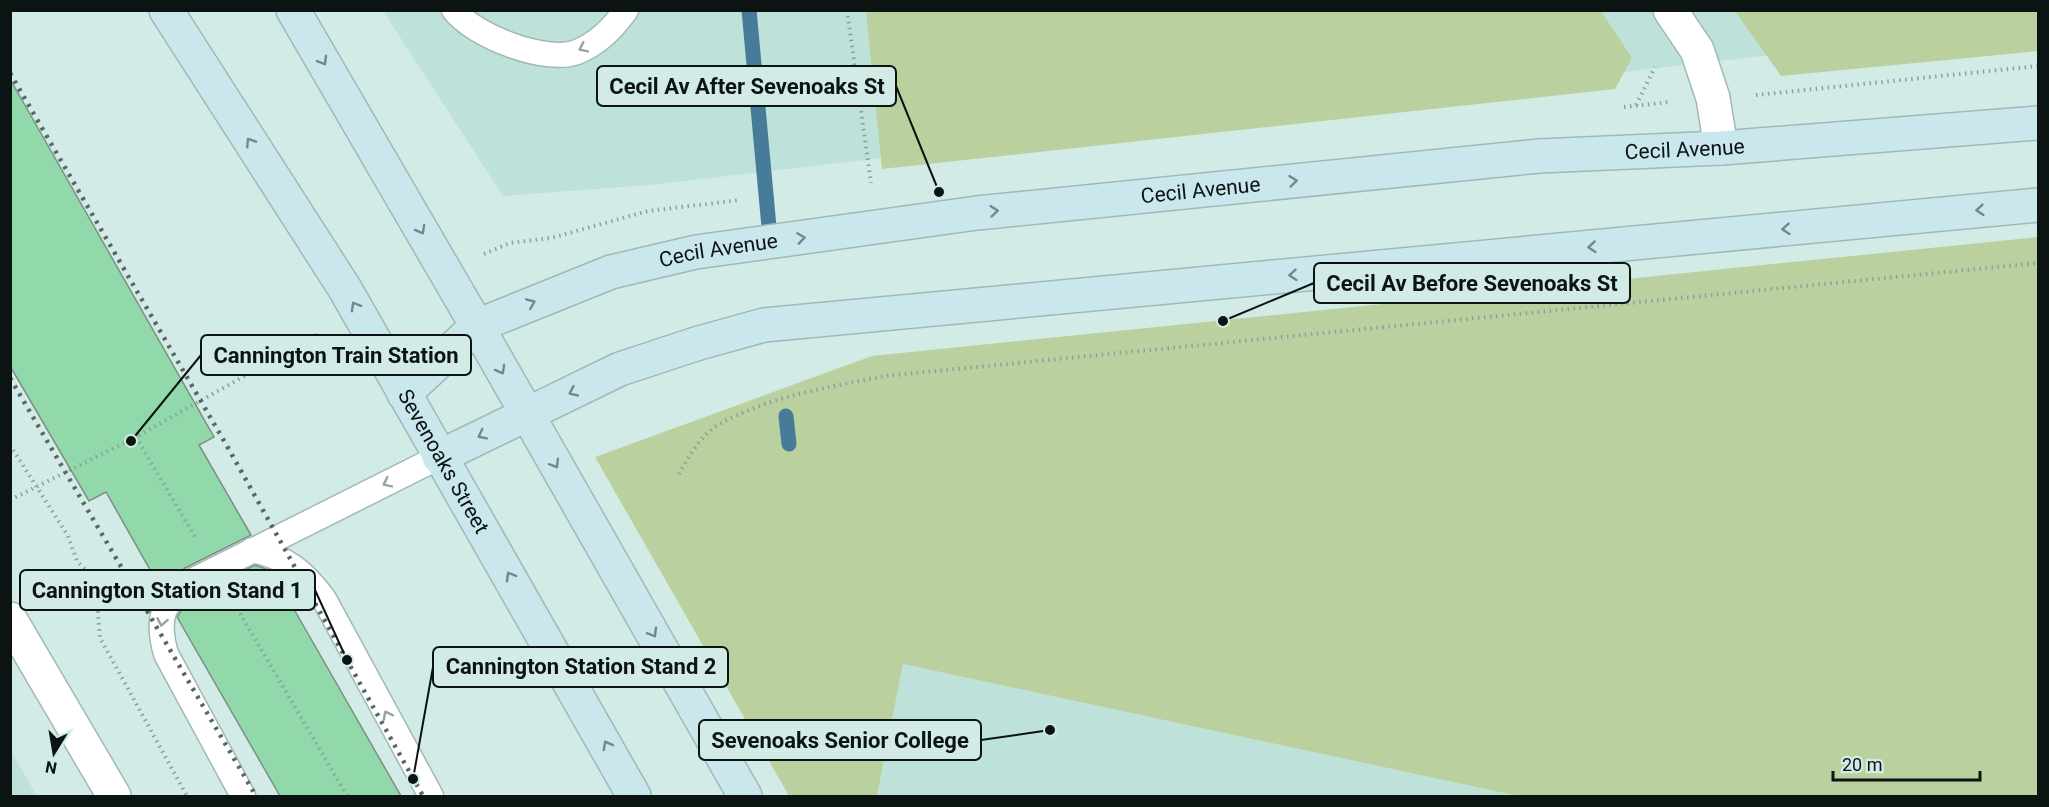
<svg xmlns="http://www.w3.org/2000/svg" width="2049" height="807" font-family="Roboto,sans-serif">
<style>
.built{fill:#bee1da}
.green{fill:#bad19f}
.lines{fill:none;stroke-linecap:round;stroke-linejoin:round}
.stream{stroke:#467c99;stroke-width:15}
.building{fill:#91d9aa;stroke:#7d8f82;stroke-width:1.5}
.service-casing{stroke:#a1b9b5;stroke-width:27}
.minor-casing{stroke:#a1b9b5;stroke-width:36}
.tertiary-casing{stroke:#a1b9b5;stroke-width:36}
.secondary-casing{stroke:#a1b9b5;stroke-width:36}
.path{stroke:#8da09d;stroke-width:4;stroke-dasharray:1.5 4.5;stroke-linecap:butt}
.service{stroke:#fff;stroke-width:24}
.minor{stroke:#fff;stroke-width:33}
.tertiary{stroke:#fff;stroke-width:33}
.secondary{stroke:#c9e7ec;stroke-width:33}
.rail{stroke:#586765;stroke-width:4.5;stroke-dasharray:3 6;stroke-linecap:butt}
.oneway{stroke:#9da1a1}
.oneway2{stroke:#74888a}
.labels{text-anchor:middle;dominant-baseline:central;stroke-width:6;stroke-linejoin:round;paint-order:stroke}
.street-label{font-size:21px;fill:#0b1413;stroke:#d2ebe6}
.leader{fill:none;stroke:#0b1413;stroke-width:2}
.callout-dot{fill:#0b1413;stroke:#d2ebe6;stroke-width:2}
.callout{fill:#d2ebe6;stroke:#0b1413;stroke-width:2}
.callout-label{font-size:22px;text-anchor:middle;font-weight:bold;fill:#0b1413}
</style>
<rect width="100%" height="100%" fill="#d2ebe6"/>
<path class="built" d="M2038 10V24L649 185 503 196 383 11Z
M903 664 1518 796H877Z
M11 751 37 796H11Z"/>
<path class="green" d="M866 11H1601L1632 58 1615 89 882 169Z
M1735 11H2038V51L1781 76Z
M2038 237V796H1518L903 664 877 796H789L595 457 872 356Z"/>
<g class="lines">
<path class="stream" d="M749 10 769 227
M786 416 789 444"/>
</g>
<path class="building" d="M10 79 214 437 199 445 251 535 185 568 161 589 106 492 89 501 10 366Z
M255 565 272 571 401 796H280L177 617 184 606 199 593Z"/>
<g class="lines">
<defs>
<path id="service" d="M454 10C474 36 546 64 577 52 597 44 614 27 626 10
M252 550C285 556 305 573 324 599L431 796
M243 796 166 654C156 619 162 601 192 581L439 457"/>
<path id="minor" d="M1670 10 1697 50 1713 98 1721 148"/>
<path id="tertiary" d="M10 619 114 796"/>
<g id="secondary">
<path id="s1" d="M166 10 345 289 634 796"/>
<path d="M293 10 477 326 745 796"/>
<path id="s2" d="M404 394 477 326 611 272 696 252 977 213 1539 156 1721 148 2038 123"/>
<path d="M439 457 620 369 699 343 764 325 2038 205"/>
</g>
</defs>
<use href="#service" class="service-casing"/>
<use href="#minor" class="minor-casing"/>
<use href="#tertiary" class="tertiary-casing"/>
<use href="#secondary" class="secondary-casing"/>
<path class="path" d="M847 10 871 183
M1756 95 2038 66
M1636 105 1655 67
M1624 107 1670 102
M484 254 510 243 551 238 648 211 740 200
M136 437 195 537
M10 445 68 536 77 561 95 580 100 638 187 796
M679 474C689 456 700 436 718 425 768 396 830 387 885 376L2038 263
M10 500 136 437 321 333
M234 603 347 796"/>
<use href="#service" class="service"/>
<use href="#minor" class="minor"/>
<use href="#tertiary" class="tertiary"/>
<use href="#secondary" class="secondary"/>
<path class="rail" d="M10 73 227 446 423 796
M10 378 256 796"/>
</g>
<defs><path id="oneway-chevron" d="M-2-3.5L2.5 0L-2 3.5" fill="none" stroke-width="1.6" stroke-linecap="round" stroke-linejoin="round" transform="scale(1.5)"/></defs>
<g class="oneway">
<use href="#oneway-chevron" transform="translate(583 48) rotate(154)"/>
<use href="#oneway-chevron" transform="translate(387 483) rotate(154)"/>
<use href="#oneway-chevron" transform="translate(162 622) rotate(100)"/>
<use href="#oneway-chevron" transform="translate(387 715) rotate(-117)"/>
</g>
<g class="oneway2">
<use href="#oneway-chevron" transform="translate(323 61) rotate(60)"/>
<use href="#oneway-chevron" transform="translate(250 142) rotate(-123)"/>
<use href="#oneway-chevron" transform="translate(1293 181) rotate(-6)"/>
<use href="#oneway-chevron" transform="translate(1980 210) rotate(175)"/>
<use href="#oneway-chevron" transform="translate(994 211) rotate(-6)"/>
<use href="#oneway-chevron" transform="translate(1786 229) rotate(175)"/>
<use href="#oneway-chevron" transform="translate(421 230) rotate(61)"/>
<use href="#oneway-chevron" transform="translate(801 238) rotate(-8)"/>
<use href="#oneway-chevron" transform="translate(1592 247) rotate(175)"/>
<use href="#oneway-chevron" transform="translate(1293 275) rotate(175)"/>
<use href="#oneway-chevron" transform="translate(531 303) rotate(-23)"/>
<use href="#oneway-chevron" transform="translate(355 306) rotate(-120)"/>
<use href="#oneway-chevron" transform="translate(501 370) rotate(61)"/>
<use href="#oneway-chevron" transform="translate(573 392) rotate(155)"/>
<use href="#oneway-chevron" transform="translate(482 435) rotate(153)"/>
<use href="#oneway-chevron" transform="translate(555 464) rotate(59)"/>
<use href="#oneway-chevron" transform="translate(510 576) rotate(-120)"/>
<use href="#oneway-chevron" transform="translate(653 633) rotate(60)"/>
<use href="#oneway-chevron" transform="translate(607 745) rotate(-118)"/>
</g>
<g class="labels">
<g class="street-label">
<text stroke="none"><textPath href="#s2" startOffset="1326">Cecil Avenue</textPath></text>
<text stroke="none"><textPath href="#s2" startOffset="840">Cecil Avenue</textPath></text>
<text stroke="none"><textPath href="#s2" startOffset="354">Cecil Avenue</textPath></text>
<text stroke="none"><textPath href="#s1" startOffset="530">Sevenoaks Street</textPath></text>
</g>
</g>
<path class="leader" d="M939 192L896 86M1223 321L1314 283M131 441L201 355M347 660L315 590M413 779L433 667M1050 730L981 740"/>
<g class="callout-dot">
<circle cx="939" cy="192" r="6"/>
<circle cx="1223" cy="321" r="6"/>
<circle cx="131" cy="441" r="6"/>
<circle cx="347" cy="660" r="6"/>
<circle cx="413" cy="779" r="6"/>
<circle cx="1050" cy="730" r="6"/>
</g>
<g class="callout">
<rect x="597" y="66" width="299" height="40" rx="6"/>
<rect x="1314" y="263" width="316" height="40" rx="6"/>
<rect x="201" y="335" width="270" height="40" rx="6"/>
<rect x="20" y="570" width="295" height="40" rx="6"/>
<rect x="433" y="647" width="295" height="40" rx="6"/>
<rect x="699" y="720" width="282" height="40" rx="6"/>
</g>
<g class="callout-label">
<text x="747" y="94">Cecil Av After Sevenoaks St</text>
<text x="1472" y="291">Cecil Av Before Sevenoaks St</text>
<text x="336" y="363">Cannington Train Station</text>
<text x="167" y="598">Cannington Station Stand 1</text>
<text x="581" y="674">Cannington Station Stand 2</text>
<text x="840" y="748">Sevenoaks Senior College</text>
</g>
<rect width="2049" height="807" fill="none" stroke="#0b1413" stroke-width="24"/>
<g transform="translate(54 753) rotate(191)" stroke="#d2ebe6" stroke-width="4.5" paint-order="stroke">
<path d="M0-4.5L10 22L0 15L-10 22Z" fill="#0b1413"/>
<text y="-9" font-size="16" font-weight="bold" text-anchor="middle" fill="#0b1413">N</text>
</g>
<path d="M1833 771v9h147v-9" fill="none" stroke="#0b1413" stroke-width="3"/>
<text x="1842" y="771" font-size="18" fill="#0b1413" stroke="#d2ebe6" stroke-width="4.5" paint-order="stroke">20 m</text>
</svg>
